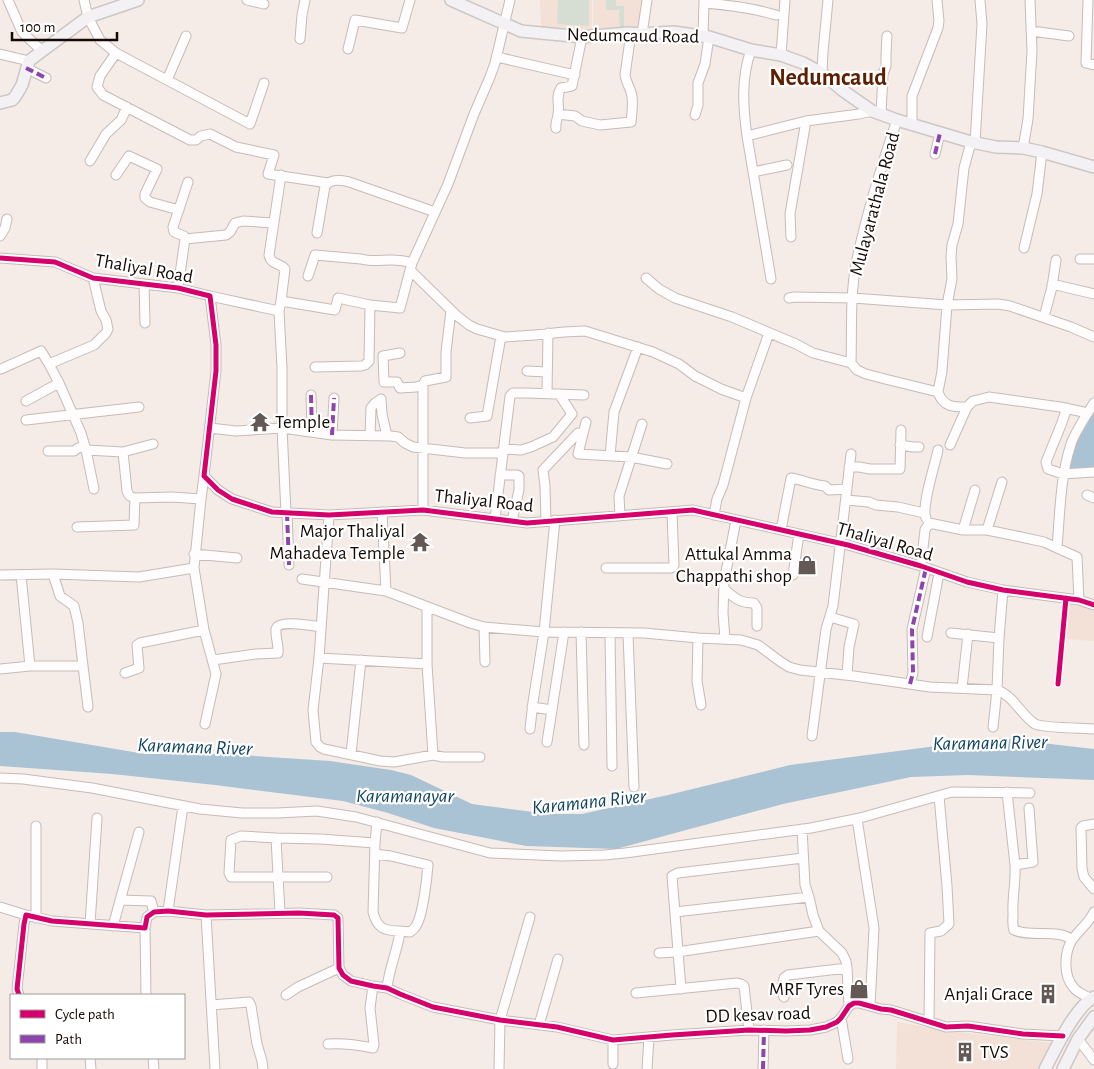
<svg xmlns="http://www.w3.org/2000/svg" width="1094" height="1069" font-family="'Alegreya Sans',sans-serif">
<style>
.built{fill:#f3e1d8}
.green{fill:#d6ded3}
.water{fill:#a9c3d4}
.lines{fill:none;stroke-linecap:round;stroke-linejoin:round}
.minor-casing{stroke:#c6bbb6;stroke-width:11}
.major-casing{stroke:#ccc7c5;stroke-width:14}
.minor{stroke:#fefcfc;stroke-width:9}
.major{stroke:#f4f1f5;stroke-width:11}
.quiet{stroke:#8e44ad;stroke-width:4;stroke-dasharray:8 4;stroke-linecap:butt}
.cycleway-casing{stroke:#fff;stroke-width:8}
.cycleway{stroke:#d6006c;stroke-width:5}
.labels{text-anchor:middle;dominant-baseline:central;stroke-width:4.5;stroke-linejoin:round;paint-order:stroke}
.street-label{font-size:19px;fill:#150904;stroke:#fff}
.poi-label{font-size:19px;fill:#150904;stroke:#fff;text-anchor:end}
.water-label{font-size:20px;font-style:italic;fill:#124561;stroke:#fff}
.district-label{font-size:24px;font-weight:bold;fill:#5d1f00;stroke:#fff}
</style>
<rect width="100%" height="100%" fill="#f5ece8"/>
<path class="built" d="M540 0H592V31L541 30Z
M593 0H643L641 28 593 33Z
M1069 605 1094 608V641L1066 639Z
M897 1022 951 1031 1051 1043 1038 1069H896Z"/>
<path class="green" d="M558 0H589V26L557 24Z
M606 0H616V6H624V28H620L619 10H606Z"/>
<path class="water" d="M1094 412V469L1067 472 1075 445Z
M0 732H15L145 754H226L330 761 391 770 411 775 472 804 549 814H582L668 795 790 765 998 738 1094 749V780L968 775 911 777 783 804 616 849 526 846 434 828 388 813 343 801 215 785 112 774 0 766Z"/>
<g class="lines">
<defs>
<path id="minor" d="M8 0 22 32 42 51
M84 0 88 17 100 40 116 53 250 124 264 83
M247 0 264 4
M1088 0 1086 63 1094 65
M704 3C729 5 753 8 776 15
M1031 31 1069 36
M642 34 647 0
M703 36 704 0
M300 39 302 15 305 0
M348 49 355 20 402 28 410 0
M116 53 100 76 97 87 103 95 190 140H196L201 136 210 134 236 147 274 155 268 174 328 183
M0 54 29 61
M781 55 785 0
M497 57 575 75
M26 68 46 78
M822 73 823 52 828 0
M167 80 186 36
M558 114 575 116 582 121 600 125 631 122C632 112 634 101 631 92 629 86 626 82 625 75L631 33
M881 114 883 74 886 66V54L887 36
M695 115 698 105V83L705 64 709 37
M897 120C881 167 866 215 856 264 850 296 852 330 851 363L857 370 866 374 885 379 938 392C943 407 953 407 967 407L973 401 989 397 1060 407 1088 413
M912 125V96L938 28 939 21 937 0
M556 128C555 122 558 119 558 114 560 104 555 97 561 88L572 86 582 37
M747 136C743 107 741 78 751 50
M975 143 982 24 980 0
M1023 148 1028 119 1032 51 1030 0
M935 154 940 133
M90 161 106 134 121 120 127 107
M753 172 787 165
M116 175 129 156 157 169 145 194V198L150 202 179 210
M317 233 325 186C332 178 342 180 352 183L435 212
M0 236 5 228 7 219
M791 237 790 214 806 121
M185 239 226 235 230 232 235 223 243 221 274 223
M1024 248 1037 194 1042 152
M0 258 55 262 93 278 178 288 210 296 216 345V371L204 476 218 490 232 499 272 512 329 515 423 510 527 523 693 510 848 545 921 566 967 582 1003 590 1079 600 1094 605
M1080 259H1094
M410 270 456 315 469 325 477 329 505 337 535 335 564 332 585 331 653 352 679 364 695 376 721 389 746 398
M308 276 315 255 361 259C371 262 381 260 391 260 398 260 406 261 412 263
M646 278 659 289 675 298 732 317 796 344 813 353 851 363
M771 279 747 136 806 121 859 114 872 111
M144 284 145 323
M1052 284 1094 294
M178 288 185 239 184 236 174 232 173 227 188 182
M210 296 279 311
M789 298 794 297 853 298 947 305 998 304 1010 306 1071 327 1094 337
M281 301 285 269C279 262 271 265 269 255L281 175
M1044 317 1052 287 1056 260
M400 353 383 356 384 382H397L400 388 416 387 423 385 425 381 446 377V352L451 310
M49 364 59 383 81 433 86 450 123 452 127 491C129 496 130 497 135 498L172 497 201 499
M315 367 361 366 365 365 369 361 370 305
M1 369 41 351 49 364 94 345 106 333 108 329 106 320 101 311 93 278
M527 371 547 372
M938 392 942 371 947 305 952 279 951 257 952 245 958 224 964 168 971 142
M547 393 548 333
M311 395 312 432
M26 401 59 383
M1067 408 1061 425 1046 462 1048 469 1063 474 1094 472
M470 418 487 416 501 336
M26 420 139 407
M586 422 578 454 631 457 667 464
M210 428 236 431 282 428 332 435 391 436 398 437 405 443 413 447 465 453H503
M332 435 334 398
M370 436 371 408 375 403 381 399 382 414 387 436
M900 445 913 447H919
M950 445 967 407
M504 449 521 450 531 447 553 437 572 414 559 394
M86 450 94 489
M48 451H74L78 448 85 446
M123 452 153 444
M610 456 614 412 638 347
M849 467H859L870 469H900L901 430
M500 475H517L519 476V490L512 521
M1087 495 1094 498
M846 500 869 502 876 505 898 507 924 513
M423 510V385
M382 512 386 591
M286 513 282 428V368L279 311 281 301 335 310 338 298 370 305 400 308 412 263 448 184 474 114 490 77 495 63 510 0
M287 513 289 565
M329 515 319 658 427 664
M714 515 717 499 723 485 746 398 769 333
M620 516 619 496 642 424
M926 518C921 506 935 465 938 450
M495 519 510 396 513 393H527L584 395
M555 520 544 632 644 633 698 638 741 640 758 645 781 662 789 667 800 670 854 676 930 687 997 690 993 727
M546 521 545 486 543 470 578 433 582 438
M77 527 134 525 135 498
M781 530 791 478C803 480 813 485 825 486L829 490 847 489
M963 530 975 490
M987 530 1002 482
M194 554 237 558
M921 566 925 530 929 523 963 530H987L1021 537 1044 542 1057 548
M194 568 204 630 216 674 205 724
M606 568H671L673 567 674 565 672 512
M0 575 53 574 139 577 194 568 201 499 204 476
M21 575 30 666
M793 575 799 534
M302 579 386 591 470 623 484 627 544 632 533 702 530 729
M724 589C735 598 739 603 754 603L757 608V626
M1003 590 999 638 997 690C1014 696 1021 715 1035 724 1042 728 1083 728 1094 729
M1079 600 1077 557 1057 548C1060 513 1060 478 1071 444 1075 432 1087 414 1094 403
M427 607V664L433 755
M830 617 854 624 849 647 847 675
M484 627 485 662
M581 632 584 745
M610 633 612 766
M951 633 999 638
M628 634 634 787
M927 637 939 573
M698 638 697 681 701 705
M725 639 723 613 724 582 736 520
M319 658 313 710 316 742 320 747 324 749 380 761 394 762 433 755 443 757H480
M213 660 256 654 278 653C279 645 275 637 276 629 279 619 313 626 321 627
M83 666 88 707
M0 669 30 666H83L78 623 74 606 60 596 53 574
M125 673 139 668 137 645 140 643 204 630
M910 684 913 673 912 629 926 568
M962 688 968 634
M532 707 552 710
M812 736 826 629 833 606 851 454
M547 742 564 632
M351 754 361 660
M0 778 23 779 92 788 200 809 242 813H277L317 811 356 817 490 853 561 856 604 855 625 853 811 828 860 818 952 792 1030 793
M1007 792 1015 865C1016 882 1012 898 1013 914 1013 920 1012 925 1014 930 1031 938 1058 928 1072 940
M857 819 874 928 870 1006
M377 822 375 843 373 912C377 928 384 931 400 931 398 950 389 968 387 988
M1094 824 1083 826 1081 828 1082 869 1084 877 1094 889
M36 826V918
M802 829 805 885 809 897 813 915 819 931 842 953 846 961 847 968 849 1006
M276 838 320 839 375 843
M375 854 391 856 428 865C427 878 423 915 416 926 414 929 413 930 410 932L400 931
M1015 865 1033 862 1029 808
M120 900 151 901 154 912
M0 907 26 915
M168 911 183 806
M675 912 809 897
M280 913 276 838 241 836 231 840 229 873 231 877H327
M206 915 215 1069
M90 924 97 818
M113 926 139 832
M145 928 146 995
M659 953 677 952 819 931
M681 989 672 876 678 873 803 858
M636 993 737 983 741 984 744 986 749 1030
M19 995 17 989 24 924 26 915 52 921 145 928 147 917 154 912 168 911 206 915 299 913 334 915 338 918 339 968 343 975 351 981 373 986 387 988 400 994 433 1007 500 1020 557 1027 613 1040 672 1035 749 1030 786 1031 810 1030 826 1027 837 1022 841 1018 849 1006 854 1003H859L881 1009 891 1010 946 1027 968 1026 1023 1034 1063 1036
M286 995 298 987 339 968
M784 997 782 990 784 978 788 975 847 968
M1091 999C1085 995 1078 993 1074 988 1063 976 1064 953 1072 940 1079 930 1089 923 1094 912
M211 1005 249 1002 251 1006 257 1044 262 1061 263 1069
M841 1018 848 1059
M929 1021 930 933 941 931 949 924 947 886 939 796
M539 1025 558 959
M1078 1039 1094 1060
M328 1044C343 1043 358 1045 373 1048L374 1045 370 1008 373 986
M90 1058 91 1069
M153 1058 154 1069
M613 1064V1040
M42 1069V1058
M499 1069 500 1020 530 917
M647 1069 649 1037
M763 1069 764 1030"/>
<path id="major" d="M451 0 521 31 582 37 628 33 642 34 673 32 709 37 751 50 781 55 803 63 822 73 842 90 872 111 897 120 971 142 996 147 1023 148 1042 152 1094 167
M0 103 12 100 15 97 22 85 29 61 42 51 88 17 138 0
M1045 1069C1055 1050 1075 1007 1094 997
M1063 1069 1078 1039 1094 1017"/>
</defs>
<use href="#minor" class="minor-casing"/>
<use href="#major" class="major-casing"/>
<use href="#minor" class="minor"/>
<use href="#major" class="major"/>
<path class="quiet" d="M26 68 46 78
M935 154 940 133
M311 395 312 432
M332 435 334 398
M287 513 289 565
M910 684 913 673 912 629 926 568
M763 1069 764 1030"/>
<defs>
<path id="cycleway" d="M0 258 55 262 93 278 178 288 210 296 216 345V371L204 476 218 490 232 499 272 512 329 515 423 510 527 523 693 510 848 545 921 566 967 582 1003 590 1079 600 1094 605
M1058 684 1066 598
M19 995 17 989 24 924 26 915 52 921 145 928 147 917 154 912 168 911 206 915 299 913 334 915 338 918 339 968 343 975 351 981 373 986 387 988 400 994 433 1007 500 1020 557 1027 613 1040 672 1035 749 1030 786 1031 810 1030 826 1027 837 1022 841 1018 849 1006 854 1003H859L881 1009 891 1010 946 1027 968 1026 1023 1034 1063 1036"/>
</defs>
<use href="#cycleway" class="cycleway-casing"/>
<use href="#cycleway" class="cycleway"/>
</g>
<defs>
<symbol id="temple-bare" viewBox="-9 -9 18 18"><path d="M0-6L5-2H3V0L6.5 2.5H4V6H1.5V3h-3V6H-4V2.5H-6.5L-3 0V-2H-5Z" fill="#635854" stroke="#fff" stroke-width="2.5" paint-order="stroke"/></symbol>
<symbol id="shop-bare" viewBox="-9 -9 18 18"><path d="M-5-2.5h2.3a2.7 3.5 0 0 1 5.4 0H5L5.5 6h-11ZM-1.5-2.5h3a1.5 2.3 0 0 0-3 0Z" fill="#635854" stroke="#fff" stroke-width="2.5" paint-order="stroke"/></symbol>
<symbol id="building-bare" viewBox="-9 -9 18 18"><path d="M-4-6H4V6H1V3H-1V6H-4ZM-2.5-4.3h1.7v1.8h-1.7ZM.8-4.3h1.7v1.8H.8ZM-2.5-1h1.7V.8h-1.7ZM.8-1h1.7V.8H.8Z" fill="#635854" stroke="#fff" stroke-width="2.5" paint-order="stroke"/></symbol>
</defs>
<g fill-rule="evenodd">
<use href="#temple-bare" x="246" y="408" width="28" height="28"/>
<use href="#temple-bare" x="406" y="528" width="28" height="28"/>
<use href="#shop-bare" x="793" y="551" width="28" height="28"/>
<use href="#shop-bare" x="845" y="975" width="28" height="28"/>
<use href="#building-bare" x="1034" y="980" width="28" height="28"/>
<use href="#building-bare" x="951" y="1038" width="28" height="28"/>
</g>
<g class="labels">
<g class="street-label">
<text transform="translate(633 36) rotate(1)">Nedumcaud Road</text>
<text transform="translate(875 204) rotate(-75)">Mulayarathala Road</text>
<text transform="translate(144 269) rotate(10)">Thaliyal Road</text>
<text transform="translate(484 501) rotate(6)">Thaliyal Road</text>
<text transform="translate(885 542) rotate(16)">Thaliyal Road</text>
<text transform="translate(758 1015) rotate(-2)">DD kesav road</text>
</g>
<g class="poi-label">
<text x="275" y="422" text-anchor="start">Temple</text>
<text x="405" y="531">Major Thaliyal<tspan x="405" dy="22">Mahadeva Temple</tspan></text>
<text x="792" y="554">Attukal Amma<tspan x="792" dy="22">Chappathi shop</tspan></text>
<text x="844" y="989">MRF Tyres</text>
<text x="1033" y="994">Anjali Grace</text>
<text x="980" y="1052" text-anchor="start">TVS</text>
</g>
<g class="water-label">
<text transform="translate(990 743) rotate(-1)">Karamana River</text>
<text transform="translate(195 747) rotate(2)">Karamana River</text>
<text x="405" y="796">Karamanayar</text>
<text transform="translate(589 802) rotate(-6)">Karamana River</text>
</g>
<g class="district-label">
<text x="828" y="78">Nedumcaud</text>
</g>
</g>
<rect x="10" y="994" width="175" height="65" fill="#ffffff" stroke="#a19d9b"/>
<rect x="20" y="1010" width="25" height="8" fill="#d6006c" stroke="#a19d9b"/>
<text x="55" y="1019" font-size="15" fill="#150904">Cycle path</text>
<rect x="20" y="1035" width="25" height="8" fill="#8e44ad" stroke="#a19d9b"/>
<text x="55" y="1044" font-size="15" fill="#150904">Path</text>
<path d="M12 32v8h105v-8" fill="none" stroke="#150904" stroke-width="2.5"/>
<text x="20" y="32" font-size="15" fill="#150904" stroke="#ffffff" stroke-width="4" paint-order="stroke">100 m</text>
</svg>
